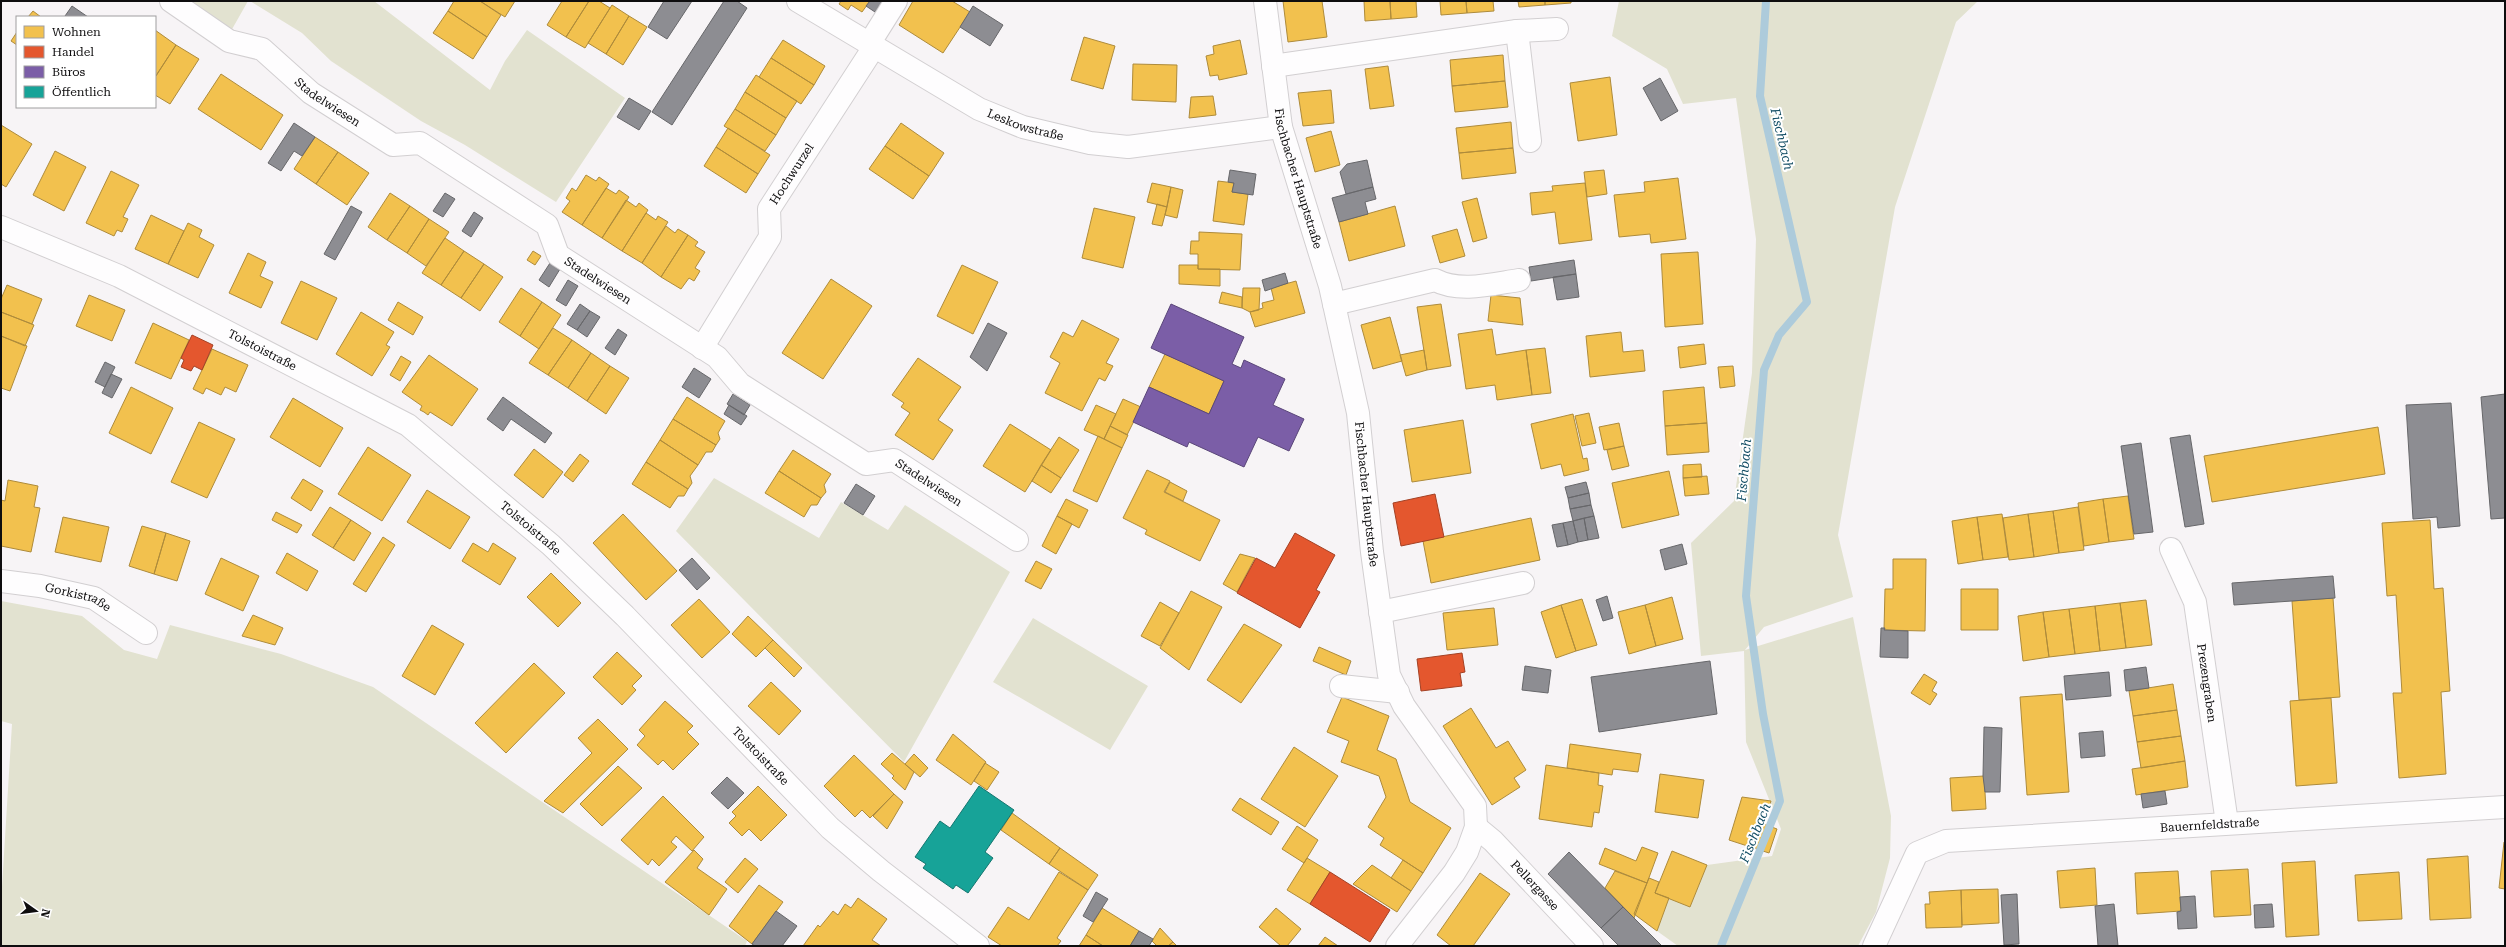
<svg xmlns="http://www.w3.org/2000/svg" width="2506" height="947" font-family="'Roboto Serif',serif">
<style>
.green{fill:#e2e2d0}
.homes{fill:#f2c14e;stroke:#ae8b3b}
.shops{fill:#e4572e;stroke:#a44124}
.offices{fill:#7b5ea7;stroke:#5a4679}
.public{fill:#17a398;stroke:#14766f}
.industry{fill:#8d8d92;stroke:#67676a}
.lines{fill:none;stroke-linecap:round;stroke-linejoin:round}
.stream{stroke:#adcbdb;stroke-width:8}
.minor-casing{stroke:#d2cfd1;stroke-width:24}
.major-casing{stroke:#d2cfd1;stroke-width:24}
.minor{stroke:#fefdfe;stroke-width:22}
.major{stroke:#fefdfe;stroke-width:22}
.labels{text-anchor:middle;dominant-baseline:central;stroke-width:4;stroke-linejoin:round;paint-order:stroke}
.street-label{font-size:12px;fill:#0e0d0e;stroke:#fff}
.water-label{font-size:13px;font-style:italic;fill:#134e65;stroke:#fff}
</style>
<rect width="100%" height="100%" fill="#f7f4f6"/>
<path class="green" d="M187 1H248L231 31Z
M250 1H374L490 90 505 61 527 30 625 98 556 202 465 145 421 121 331 61 302 33Z
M1619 1H1978L1956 22 1895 207 1838 535 1853 597 1764 627 1745 650 1853 617 1891 816 1890 858 1876 912 1858 946H1678L1657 931 1669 898 1690 907 1707 865 1772 856 1781 829 1746 742 1744 651 1701 656 1691 543 1734 501 1752 373 1756 239 1736 98 1683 104 1667 69 1612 36Z
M714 478 819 538 841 502 888 530 905 505 1010 572 904 762 676 531Z
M1 601 82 616 124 650 157 659 170 625 281 654 373 687 747 941 745 946H1V903L12 724 1 721Z
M1033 618 1148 686 1110 750 993 682Z"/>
<path class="homes" d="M454 1H480L501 15 487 37 448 11Z
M480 1H515L505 17Z
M562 1H589L566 37 547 25Z
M589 1H599L610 8 585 48 566 37Z
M841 1H870L862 12 851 5 848 10 839 4Z
M913 1H952L970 12 943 53 899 25Z
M1283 1H1322L1327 37 1288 42Z
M1364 1H1390L1391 19 1365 21Z
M1390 1H1416L1417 17 1391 19Z
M1440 1H1466L1467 13 1441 15Z
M1466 1H1493L1494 11 1467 13Z
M1518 1H1545V5L1519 7Z
M1545 1H1571V3L1545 5Z
M612 5 629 16 606 54 588 43Z
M33 11 41 17H28Z
M448 11 487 37 473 59 433 33Z
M629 16 647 27 623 65 606 54Z
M155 30 176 45 156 76 155 75Z
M17 32V45L11 41Z
M1084 37 1115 46 1103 89 1071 80Z
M783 40 825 66 814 85 771 58Z
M1240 40 1247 74 1219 80 1218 75 1210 76 1206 56 1214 54 1213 46Z
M176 45 199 59 170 104 155 95V77Z
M1503 55 1505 81 1452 86 1450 60Z
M771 58 814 85 801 104 759 77Z
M1133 64 1177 65 1176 102 1132 100Z
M1388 66 1394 106 1370 109 1365 69Z
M221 74 283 115 261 150 198 109Z
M756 75 797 101 786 118 745 92Z
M1610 77 1617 135 1578 141 1570 83Z
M1505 81 1508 107 1455 112 1452 86Z
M1331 90 1334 123 1303 126 1298 93Z
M745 92 786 118 776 135 735 109Z
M1213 96 1216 115 1189 118 1191 97Z
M735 109 776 135 765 151 724 126Z
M1511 122 1513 148 1459 153 1456 128Z
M901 123 944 153 929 176 885 146Z
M1 125 32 144 6 187 1 184Z
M728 128 770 155 758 174 716 147Z
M1331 131 1340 165 1315 172 1306 138Z
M315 137 338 152 316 184 294 169Z
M885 146 929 176 913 199 869 169Z
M716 147 758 174 746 193 704 166Z
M1513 148 1516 173 1462 179 1459 153Z
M55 151 86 167 64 211 33 195Z
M338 152 369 173 347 205 316 184Z
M1604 170 1607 194 1587 197 1584 172Z
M111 171 139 185 123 217 128 219 122 232 117 230 114 236 86 223Z
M586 175 596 181 599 177 609 184 582 225 562 212 570 201 566 198 572 188 576 191Z
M1678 178 1686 239 1651 243 1650 234 1619 237 1614 195 1645 192 1644 182Z
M1218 181 1234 183 1232 192 1248 194 1244 225 1213 221Z
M1152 183 1171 187 1167 207 1147 202Z
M1585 183 1592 240 1559 244 1555 212 1532 215 1530 193 1553 191 1552 186Z
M1171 187 1183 190 1177 218 1165 215Z
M606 188 616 194 619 190 629 197 602 238 582 225Z
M390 193 410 206 387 240 368 227Z
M1477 198 1487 238 1473 242 1462 202Z
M626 200 636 207 639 203 648 210 622 251 602 238Z
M1157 204 1167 207 1162 226 1152 224Z
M410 206 429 219 407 253 387 240Z
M1395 206 1405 246 1349 261 1339 222Z
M1094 208 1135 217 1123 268 1082 258Z
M646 213 656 220 658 216 668 222 642 263 622 251Z
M151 215 184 231 168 264 135 249Z
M429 219 449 232 426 266 407 253Z
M188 223 202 230 199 237 214 245 198 278 168 264Z
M666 226 675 233 678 229 688 235 661 277 642 263Z
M1457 229 1465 256 1440 263 1432 236Z
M1199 232 1242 234 1240 270 1198 269V254H1190L1191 241H1199Z
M688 235 698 242 695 246 705 252 695 268 700 271 694 281 689 278 681 289 661 277Z
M445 238 464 251 441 285 422 273Z
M464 251 484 264 461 298 441 285Z
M533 251 541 256 535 265 527 260Z
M1698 252 1703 324 1665 327 1661 254Z
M248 253 266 262 260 276 273 282 261 308 229 293Z
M484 264 503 277 480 311 461 298Z
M962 265 998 282 973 334 937 316Z
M1179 265H1198V269H1220V286L1179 284Z
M831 279 872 306 823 379 782 353Z
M301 281 337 298 317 340 281 323Z
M1296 281 1305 313 1255 327 1250 312 1263 308 1262 303 1274 300 1271 288Z
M7 285 42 299 32 324 1 312V299Z
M521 288 542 302 520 336 499 322Z
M1243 288H1260L1259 310 1250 312 1242 308Z
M1222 292 1242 297V308L1219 303Z
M89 295 125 310 112 341 76 326Z
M1491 295 1520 298 1523 325 1488 321Z
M398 302 423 317 413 335 388 320Z
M542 302 561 315 539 349 520 336Z
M1441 304 1451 366 1427 370 1417 307Z
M1 312 34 325 25 346 1 336Z
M361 312 394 332 386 345 390 347 372 376 336 354Z
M1390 317 1402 361 1373 369 1361 325Z
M1082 320 1119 339 1106 363 1113 366 1105 381 1099 378 1082 411 1045 393 1060 363 1050 357 1063 332 1073 337Z
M153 323 189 340 171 379 135 363Z
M553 328 572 340 548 375 529 363Z
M1492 329 1496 355 1526 350 1532 395 1497 400 1495 385 1466 389 1458 334Z
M1621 332 1623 352 1643 350 1645 371 1590 377 1586 336Z
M1 336 27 346 10 391 1 388Z
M572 340 591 353 568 388 548 375Z
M1704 344 1706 364 1680 368 1678 347Z
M1545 348 1551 393 1532 395 1526 350Z
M212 349 248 365 236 392 225 387 221 395 206 388 203 394 193 389Z
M1424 350 1427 370 1406 376 1400 355Z
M591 353 610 366 587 401 568 388Z
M1165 354 1224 381 1209 414 1149 387Z
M429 355 478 389 452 426 430 412 428 415 424 412 420 410 422 406 402 392Z
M401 356 411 362 400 381 390 375Z
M918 358 961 387 938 420 953 430 933 460 895 435 910 413 901 407 904 403 892 395Z
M610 366 629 378 606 414 587 401Z
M1733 366 1735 386 1720 388 1718 367Z
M131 387 173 408 151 454 109 433Z
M1704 387 1707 423 1665 426 1663 391Z
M687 397 725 421 718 433 720 439 716 445 673 419Z
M293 398 343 428 320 467 270 437Z
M1123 399 1141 407 1127 435 1110 426Z
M1096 405 1116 414 1104 439 1084 430Z
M1589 413 1596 443 1582 446 1575 416Z
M1573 414 1583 459 1587 458 1589 470 1564 476 1561 464 1541 469 1531 424Z
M673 419 716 445 712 452H706L698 465 660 440Z
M1463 420 1471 473 1412 482 1404 430Z
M199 422 235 439 207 498 171 482Z
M1619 423 1624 446 1604 450 1599 427Z
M1707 423 1709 452 1667 455 1665 426Z
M1010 424 1051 450 1025 492 983 466Z
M1110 426 1128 435 1122 448 1104 439Z
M2378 427 2385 474 2212 502 2204 456Z
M1098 436 1122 448 1097 502 1073 491Z
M1059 437 1079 450 1061 478 1041 465Z
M660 440 698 465 690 476 692 483 688 489 646 462Z
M1624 446 1629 466 1612 470 1607 450Z
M368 447 411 475 382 521 338 494Z
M534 449 563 472 543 498 514 475Z
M793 450 831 474 824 485 826 492 821 498 779 471Z
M580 454 589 461 573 482 564 475Z
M646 462 688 489 684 496H678L670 508 632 484Z
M1701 464 1702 477 1683 478V465Z
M1041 465 1061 478 1051 493 1032 481Z
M1147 470 1170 481 1164 492 1220 520 1200 561 1145 534 1147 530 1123 518Z
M779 471 821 498 817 505H811L804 517 765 493Z
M1669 471 1679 515 1622 528 1612 483Z
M1707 476 1709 494 1685 496 1683 478Z
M303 479 323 491 311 511 291 498Z
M8 480 38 486 34 507 40 508 31 552 1 546V500L5 501Z
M1170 482 1187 491 1183 501 1165 492Z
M427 490 470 517 450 549 407 522Z
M2128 496 2134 539 2109 542 2103 499Z
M1066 499 1088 510 1079 528 1057 516Z
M2103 499 2109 542 2084 546 2078 503Z
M330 507 351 520 333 548 312 535Z
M2078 507 2084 550 2059 553 2053 511Z
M2053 511 2059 553 2034 557 2028 514Z
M276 512 302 525 297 533 272 520Z
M623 514 677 571 646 600 593 543Z
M2002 514 2008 557 1983 560 1977 517Z
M2028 514 2034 557 2009 560 2003 518Z
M1057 516 1072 524 1056 554 1042 546Z
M63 517 109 527 101 562 55 552Z
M1977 517 1983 560 1958 564 1952 521Z
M1531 518 1540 560 1431 583 1423 541Z
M351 520 371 533 354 561 333 548Z
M2430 520 2434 589 2443 588 2450 691 2441 692 2446 774 2399 778 2393 693H2402L2396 595 2387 596 2382 523Z
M142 526 166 533 154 574 129 566Z
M166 533 190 541 177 581 154 574Z
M383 537 395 545 366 592 353 584Z
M473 543 488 552 493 543 516 558 500 585 462 561Z
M287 553 318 571 307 591 276 573Z
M1240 554 1255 558 1237 592 1223 584Z
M221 558 259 576 243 611 205 594Z
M1893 559H1926L1925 631 1884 630 1885 589H1893Z
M1036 561 1052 569 1041 589 1025 581Z
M551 573 581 603 558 627 527 597Z
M1961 589H1998V630H1961Z
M1191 591 1222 607 1189 670 1160 648Z
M1672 597 1683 639 1656 646 1645 605Z
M2333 598 2340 697 2299 700 2292 601Z
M699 599 730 632 702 658 671 625Z
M1582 599 1597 645 1576 651 1561 605Z
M2146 600 2152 645 2126 648 2120 603Z
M1160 602 1179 613 1160 646 1141 636Z
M2120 603 2126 648 2100 651 2095 606Z
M1561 605 1576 651 1556 658 1541 612Z
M1645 605 1656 646 1629 654 1618 612Z
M2095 606 2100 651 2075 654 2069 609Z
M1494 608 1498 645 1447 650 1443 613Z
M2069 609 2075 654 2049 657 2043 612Z
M2043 612 2049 657 2023 661 2018 616Z
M253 615 283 628 275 645 242 636Z
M748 616 773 640 756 657 732 634Z
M1244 624 1282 645 1241 703 1207 680Z
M432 625 464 644 435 695 402 676Z
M773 640 802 668 794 677 765 648Z
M1319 647 1351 661 1346 675 1313 661Z
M617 652 642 676 632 686 636 690 622 705 593 677Z
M534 663 565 693 506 753 475 723Z
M1924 674 1937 682 1932 691 1937 694 1930 705 1911 693Z
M771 682 801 711 779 735 748 706Z
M2173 684 2177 710 2133 716 2129 691Z
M2062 694 2069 792 2027 795 2020 697Z
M1342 697 1389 716 1377 750 1396 759 1410 802 1451 828 1423 873 1380 845 1384 838 1368 827 1386 797 1379 776 1341 762 1349 741 1327 732Z
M2331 698 2337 783 2296 786 2290 701Z
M665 701 693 726 687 732 699 744 673 770 663 760 658 765 637 745 645 736 639 730Z
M1471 708 1496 748 1508 741 1526 770 1514 778 1520 787 1492 805 1443 726Z
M2177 710 2181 736 2137 742 2133 716Z
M598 719 628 749 563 813 544 801 592 753 578 738Z
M953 734 986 762 971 785 936 760Z
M2181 736 2185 761 2141 768 2137 742Z
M1570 744 1641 754 1638 772 1613 769 1612 775 1567 768Z
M1294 747 1338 776 1305 827 1261 799Z
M892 753 914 772 905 790 892 778 894 776 881 764Z
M914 754 928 768 920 777 905 764Z
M854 755 894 794 870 818 862 810 855 817 824 786Z
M2185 761 2188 787 2136 795 2132 769Z
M985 763 999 772 987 790 974 781Z
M1546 765 1599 773 1598 785 1603 786 1599 813 1594 812 1592 827 1539 819Z
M618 766 642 788 602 826 580 804Z
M1660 774 1704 780 1698 818 1655 812Z
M1984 776 1986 809 1952 811 1950 778Z
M758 786 787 815 761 841 749 829 742 836 729 823 736 816 732 812Z
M894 794 903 802 887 829 873 816Z
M663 796 704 837 692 851 676 836 671 842 677 847 659 866 652 859 648 865 621 840Z
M1742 797 1771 801 1764 824 1777 829 1769 853 1729 840Z
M1240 798 1279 822 1271 835 1232 810Z
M1012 813 1060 848 1049 864 1001 830Z
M1297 826 1318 840 1304 863 1282 849Z
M2504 842H2505V889L2499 888Z
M1642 847 1658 853 1647 883 1599 864 1605 848 1636 861Z
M1060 848 1098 875 1088 890 1049 864Z
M694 850 703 859 697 868 727 889 709 915 665 882Z
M1672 851 1707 865 1690 907 1655 893Z
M2468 856 2471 918 2430 920 2427 859Z
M745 858 758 869 738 893 725 882Z
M1307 858 1330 872 1310 904 1287 890Z
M1403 860 1423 873 1411 891 1391 878Z
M2315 861 2319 935 2286 937 2282 863Z
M1372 865 1411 891 1397 912 1353 884Z
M2095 868 2097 905 2060 908 2057 871Z
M2248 869 2251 915 2214 917 2211 871Z
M1615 871 1647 883 1634 918 1605 888Z
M2178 871 2181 911 2137 914 2135 873Z
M1059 872 1088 890 1057 938 1061 941 1057 946H1002L988 937 1008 907 1029 920Z
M2399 872 2402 919 2358 921 2355 875Z
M1480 873 1510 894 1473 946H1451L1437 935Z
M1649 878 1659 882 1655 893 1669 898 1657 931 1634 914Z
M759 885 783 902 752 944 729 926Z
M1998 889 1999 923 1962 925 1961 890Z
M1961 890 1962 927 1926 928 1925 904H1930L1929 892Z
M858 898 887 919 872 940 881 946H803L818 925 820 927 833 911 838 915 845 904 851 908Z
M1102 908 1139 931 1130 946H1103L1086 935Z
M1276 908 1301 929 1287 946H1281L1259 927Z
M1160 928 1173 942 1168 946H1157L1152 941Z
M1086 935 1103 946H1079Z
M1325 937 1338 946H1318Z
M1173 942 1177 946H1168Z"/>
<path class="shops" d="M192 335 213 345 202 370 194 366 191 371 181 367 184 360 181 358Z
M1435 494 1444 537 1401 546 1393 503Z
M1295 533 1335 555 1316 590 1320 592 1300 628 1237 593 1256 558 1275 568Z
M1462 653 1465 672 1460 673 1462 686 1421 691 1417 659Z
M1330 872 1390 910 1370 942 1310 904Z"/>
<path class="offices" d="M1171 304 1244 337 1232 364 1241 368 1244 360 1285 379 1273 405 1304 419 1289 451 1258 437 1244 467 1189 442 1187 447 1133 422 1149 387 1209 414 1224 381 1151 348Z"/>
<path class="public" d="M979 786 1014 810 985 852 993 858 968 893 956 885 953 889 923 868 926 864 915 857 940 821 950 828Z"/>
<path class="industry" d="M664 1H692L667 39 648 27Z
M724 1H737L747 8 672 125 652 112Z
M870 1H883L875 12 866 6Z
M72 6 88 17H67L65 16Z
M973 6 1003 25 990 46 960 27Z
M1660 78 1678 111 1661 121 1643 88Z
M629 98 651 111 639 130 617 117Z
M294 123 315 137 302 156 294 151 281 171 268 163Z
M1367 160 1373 187 1346 194 1340 172 1347 164Z
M1230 170 1256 174 1253 195 1232 192 1234 183 1228 182Z
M1373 187 1376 199 1365 202 1368 214 1339 222 1332 198Z
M445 193 455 199 443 217 433 211Z
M351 206 362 212 335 260 324 254Z
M474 212 483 218 471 237 462 231Z
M1574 260 1576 274 1531 281 1529 267Z
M550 263 560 269 549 287 539 280Z
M1285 273 1288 283 1265 291 1262 280Z
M1576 274 1579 297 1557 300 1553 277Z
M568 280 578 286 566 306 556 300Z
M580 304 590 311 577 330 567 324Z
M590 311 600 317 587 337 577 330Z
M988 323 1007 333 987 371 970 357Z
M618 329 627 335 615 355 605 348Z
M105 362 115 367 105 387 95 382Z
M694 368 711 379 699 398 682 387Z
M111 374 122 379 112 398 102 393Z
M733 394 750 405 744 415 727 404Z
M2505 394V518L2491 519 2481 397Z
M503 397 552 433 545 443 511 419 503 431 487 419Z
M2451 403 2460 526 2438 528 2437 517 2413 519 2406 405Z
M729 405 747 416 741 425 724 414Z
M2190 435 2204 524 2185 527 2170 438Z
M2141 443 2153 532 2134 534 2121 446Z
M1586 482 1589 493 1568 498 1565 487Z
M856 484 875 496 863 515 844 503Z
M1589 493 1591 505 1570 509 1568 498Z
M1591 505 1594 516 1573 521 1570 509Z
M1594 516 1599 538 1588 540 1584 518Z
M1584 518 1588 540 1578 542 1573 521Z
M1573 521 1578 542 1568 545 1563 523Z
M1563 523 1568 545 1557 547 1552 525Z
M1682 544 1687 564 1665 570 1660 550Z
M692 558 710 578 697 590 679 570Z
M2333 576 2335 598 2234 605 2232 583Z
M1607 596 1613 618 1603 621 1596 600Z
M1881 628H1885L1884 630 1908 631V658L1880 657Z
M1710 661 1717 714 1599 732 1591 677Z
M1525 666 1551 670 1548 693 1522 690Z
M2146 667 2149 688 2126 691 2124 670Z
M2109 672 2111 696 2066 700 2064 676Z
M1984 727 2002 728 2000 792H1985L1983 776Z
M2103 731 2105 756 2081 758 2079 733Z
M727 777 744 793 728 809 711 793Z
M2165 791 2167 804 2143 808 2141 794Z
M1569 852 1623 907 1601 928 1548 874Z
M1096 892 1108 899 1093 922 1083 916Z
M2017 894 2019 944 2004 945 2001 895Z
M2195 896 2197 928 2178 929 2177 912 2181 911 2180 897Z
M2114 904 2118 946H2098L2095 906Z
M2272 904 2274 927 2255 928 2254 905Z
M1623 907 1662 946H1619L1601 928Z
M776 911 797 926 782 946H755L752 944Z
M1139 931 1153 939 1149 946H1130Z"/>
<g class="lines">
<path class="stream" d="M1721 946 1780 801 1763 714 1746 596 1764 370 1779 335 1807 302 1760 96 1766 1"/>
<defs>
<g id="minor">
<path id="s1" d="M171 1 229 41 262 49 311 93 393 145 420 143 547 225 558 255 717 357 740 384 866 464 894 460 1017 540"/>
<path id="s2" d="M798 1 979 109 1023 127 1090 143 1128 147 1281 127"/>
<path d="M1517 31 1530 141"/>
<path d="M869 44 896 1"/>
<path d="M1273 66 1517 31 1557 29"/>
<path id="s3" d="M1 227 119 276 408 425 551 545 625 616 830 828 881 871 978 946"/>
<path d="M1334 304 1435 280C1460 293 1492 284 1519 280"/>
<path id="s4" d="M702 348 770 237 769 209 874 47"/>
<path id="s5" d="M2171 549 2195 602 2227 823"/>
<path id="s6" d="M1 581 40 586 94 598 146 633"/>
<path d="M1380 612 1523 583"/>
<path d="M1341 686 1398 692"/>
<path id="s7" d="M1476 827 1493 841 1592 946"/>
<path id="s8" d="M1874 946 1917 853 1946 841 2505 807"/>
</g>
<g id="major">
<path id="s9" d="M1265 1 1281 127 1330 286 1358 413 1372 552 1389 675 1404 706 1475 806 1476 827 1467 852 1454 873 1397 946"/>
</g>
</defs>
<use href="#minor" class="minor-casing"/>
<use href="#major" class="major-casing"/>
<use href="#minor" class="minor"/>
<use href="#major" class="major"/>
</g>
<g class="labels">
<g class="street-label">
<text stroke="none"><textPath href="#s1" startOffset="189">Stadelwiesen</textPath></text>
<text stroke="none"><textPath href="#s2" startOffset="260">Leskowstraße</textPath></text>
<text stroke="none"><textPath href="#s4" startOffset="200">Hochwurzel</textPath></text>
<text stroke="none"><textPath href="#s9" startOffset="181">Fischbacher Hauptstraße</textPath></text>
<text stroke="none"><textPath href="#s1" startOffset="525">Stadelwiesen</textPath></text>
<text stroke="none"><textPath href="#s3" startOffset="289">Tolstoistraße</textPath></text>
<text stroke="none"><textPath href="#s1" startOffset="921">Stadelwiesen</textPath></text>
<text stroke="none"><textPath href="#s9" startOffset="505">Fischbacher Hauptstraße</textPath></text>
<text stroke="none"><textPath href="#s3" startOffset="613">Tolstoistraße</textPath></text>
<text stroke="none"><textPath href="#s6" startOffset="79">Gorkistraße</textPath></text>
<text stroke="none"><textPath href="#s5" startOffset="140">Prezengraben</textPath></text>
<text stroke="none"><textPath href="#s3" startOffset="937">Tolstoistraße</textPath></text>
<text stroke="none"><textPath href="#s8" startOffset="398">Bauernfeldstraße</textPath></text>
<text stroke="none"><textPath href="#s7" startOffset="83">Pellergasse</textPath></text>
</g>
<g class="water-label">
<text transform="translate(1782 139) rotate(77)">Fischbach</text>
<text transform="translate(1744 470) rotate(-85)">Fischbach</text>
<text transform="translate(1755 833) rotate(-68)">Fischbach</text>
</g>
</g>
<rect width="2506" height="947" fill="none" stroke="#0e0d0e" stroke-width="4"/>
<rect x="16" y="16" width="140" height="92" fill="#ffffff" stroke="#9f9e9f"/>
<rect x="24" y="26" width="20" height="12" fill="#f2c14e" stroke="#9f9e9f"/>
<text x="52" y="36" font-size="12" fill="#0e0d0e">Wohnen</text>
<rect x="24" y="46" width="20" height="12" fill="#e4572e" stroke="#9f9e9f"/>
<text x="52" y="56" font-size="12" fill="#0e0d0e">Handel</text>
<rect x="24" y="66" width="20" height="12" fill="#7b5ea7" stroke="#9f9e9f"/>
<text x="52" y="76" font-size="12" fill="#0e0d0e">Büros</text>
<rect x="24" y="86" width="20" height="12" fill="#17a398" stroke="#9f9e9f"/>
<text x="52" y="96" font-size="12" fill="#0e0d0e">Öffentlich</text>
<g transform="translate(36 911) rotate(104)" stroke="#ffffff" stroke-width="3" paint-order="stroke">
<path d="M0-3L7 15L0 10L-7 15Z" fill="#0e0d0e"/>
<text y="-6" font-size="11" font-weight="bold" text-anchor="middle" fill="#0e0d0e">N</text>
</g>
</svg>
